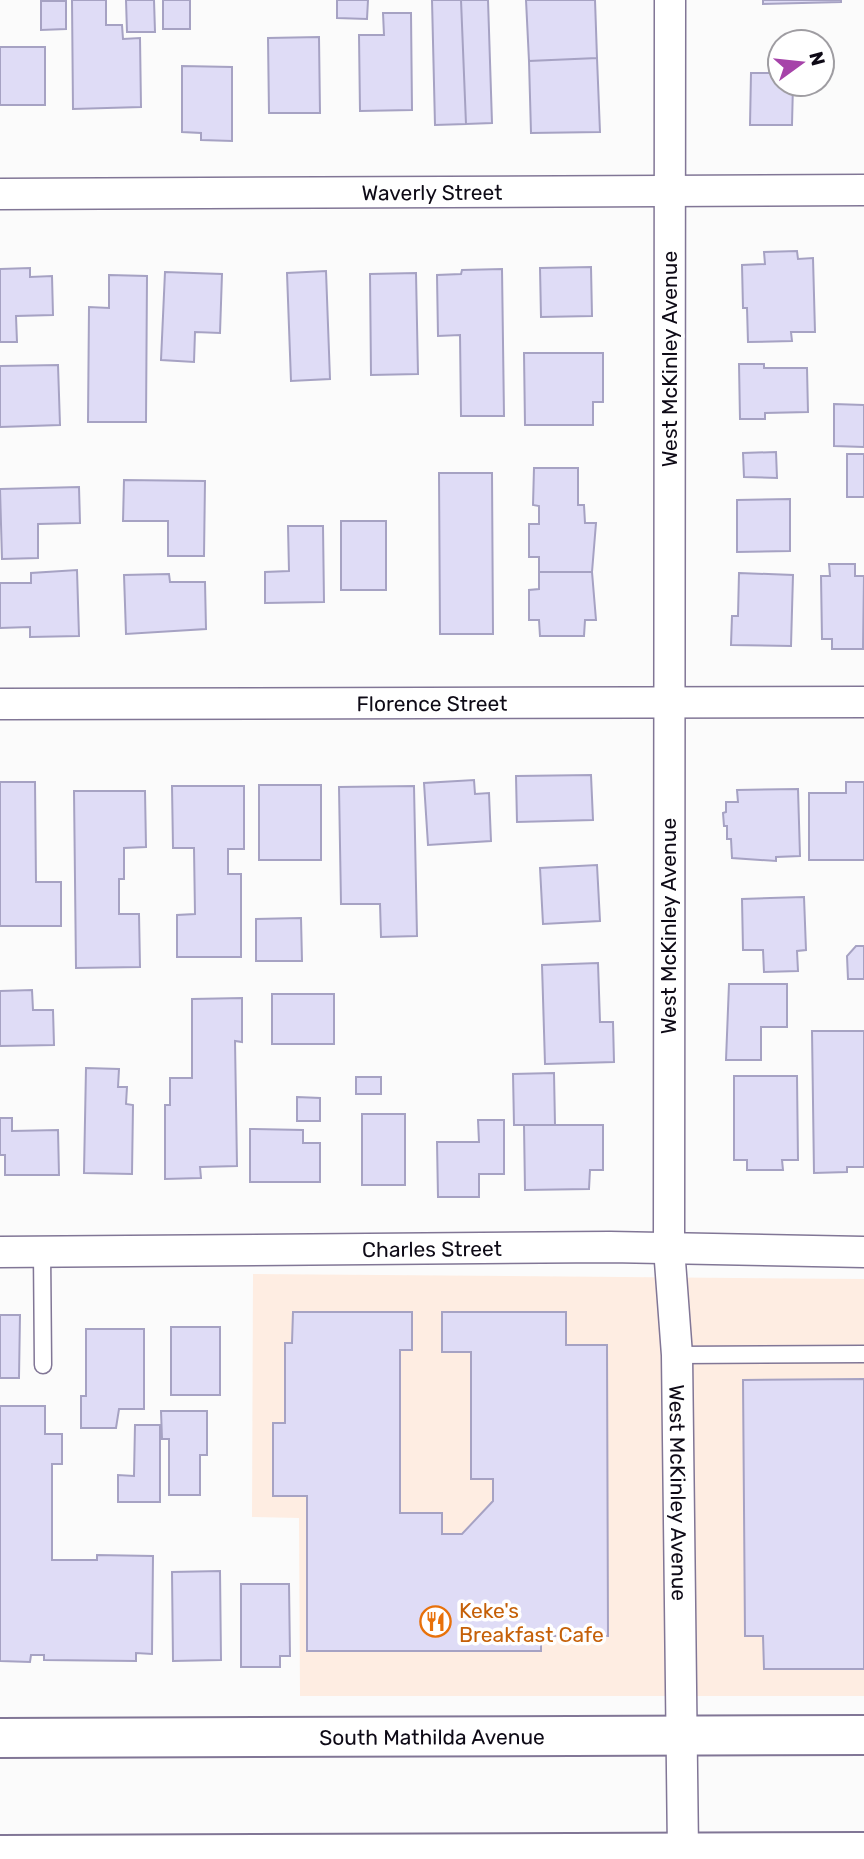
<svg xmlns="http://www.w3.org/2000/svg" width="864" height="1859" font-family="Rubik,sans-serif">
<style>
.commercial{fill:#feede2}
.building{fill:#dfdcf6;stroke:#a6a2c3;stroke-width:2}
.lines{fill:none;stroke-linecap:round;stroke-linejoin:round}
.lane-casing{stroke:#817696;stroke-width:19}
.street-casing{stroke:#817696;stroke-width:33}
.primary-casing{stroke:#817696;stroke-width:42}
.lane{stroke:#fff;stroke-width:16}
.street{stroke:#fff;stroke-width:30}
.primary{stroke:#fff;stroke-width:38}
.labels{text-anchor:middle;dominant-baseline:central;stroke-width:7;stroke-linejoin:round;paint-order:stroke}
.street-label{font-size:21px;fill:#0e0a16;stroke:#fff}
.food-label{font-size:21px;fill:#c56008;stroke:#fff;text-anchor:start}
</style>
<rect width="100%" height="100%" fill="#fbfbfb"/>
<path class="commercial" d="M253 1274 864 1279V1696H300L299 1518 252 1517Z"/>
<path class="building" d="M72 0H106V25H122L123 39 140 38 141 107 73 109Z
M126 0H154L155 32H127Z
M163 0H190V29H163Z
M337 0H368L367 19 337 18Z
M432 0H461L466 124 435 125Z
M461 0H488L492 123 466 124Z
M526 0H595L597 58 529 61Z
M763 0H841V2L763 4Z
M41 1H66V29L41 30Z
M383 13H411L412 110 360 111 359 35H384Z
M319 37 320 113H269L268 38Z
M0 47H45V105H0Z
M597 58 600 132 531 133 529 61Z
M182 66 232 67V141L201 140V133L182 132Z
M751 73H780V84H793L792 125H750Z
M797 251 798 259 813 258 815 332H791L792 341 748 342 747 308H743L742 265 765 264 764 252Z
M591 267 592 316 541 317 540 268Z
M30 268V277L52 276 53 315 16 316 17 342H0V269Z
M502 269 504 416H461L460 335 438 336 437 275 461 274 462 270Z
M326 271 330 379 291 381 287 273Z
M165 272 222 274 220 333 195 332 194 362 161 360Z
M416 273 418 374 371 375 370 274Z
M109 275 147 276 146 422H88L89 307 109 308Z
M524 353H603V402H593V425H525Z
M739 364H764V368H807L808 412 765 413V419H740Z
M58 365 60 425 0 427V366Z
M834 404 864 405V447L834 446Z
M776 452 777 478 744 477 743 453Z
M847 454H864V497H847Z
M534 468H578V505H584L585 523H596L592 572H539V557H529V524H539V506L533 505Z
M439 473H492L493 634H440Z
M124 480 205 481 204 556H168V521H123Z
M79 487 80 523 38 524V558L2 559 0 489Z
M790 499V551L737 552V500Z
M341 521H386V590H341Z
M288 526H323L324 602 265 603V572L289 571Z
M829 564H855V576H864L863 649H832V639H822L821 576H830Z
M77 570 79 636 30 637V627L0 628V583H31V573Z
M539 572H592L596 620H585L584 636H540L539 620H529V590L539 589Z
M739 573 793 575 791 646 731 645 732 616H738Z
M169 574 170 582H205L206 629 126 634 124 575Z
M591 775 593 820 517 822 516 776Z
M474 780 475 794 489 793 491 841 428 845 424 783Z
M0 782H35L36 882H61V926H0Z
M846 782H864V860H809V793H846Z
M259 785H321V860H259Z
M172 786H244V849H228V874H241V957H177V915L195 914 194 848H173Z
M414 786 417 936 381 937 380 904H341L339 787Z
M798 789 800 856 776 857V861L732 858 731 839H727V826H724L723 813 726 812V802H738L737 790Z
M74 791H145L146 847 124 848V879H119V914H139L140 967 76 968Z
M597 865 600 921 543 924 540 868Z
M804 897 806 950 797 951 798 971 764 972 763 950H743L742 899Z
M301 918 302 961H256V919Z
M856 946H864V979H848L847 956Z
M598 963 600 1022H613L614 1062 545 1064 542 965Z
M729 984H787V1027H761V1060H726Z
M32 990 33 1010H53L54 1045 0 1046V991Z
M272 994H334V1044H272Z
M242 998V1042L235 1041 237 1166 200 1167 201 1178 165 1179V1105H170V1078H192V999Z
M812 1031H864V1167H847V1172L814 1173Z
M86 1068 119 1069 118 1087H127L126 1104 133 1105 132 1174 84 1173Z
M554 1073 555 1125H514L513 1074Z
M734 1076H797L798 1160H782L783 1170H747V1160H734Z
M356 1077H381V1094H356Z
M297 1097 320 1098V1121H297Z
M362 1114H405V1185H362Z
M0 1118H12V1131L58 1130 59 1175H5V1155H0Z
M478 1120H504V1174H479V1197H438L437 1142H479Z
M524 1125H603V1170H590L589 1189 525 1190Z
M250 1129 303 1130V1143H320V1182H250Z
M293 1312H412V1350H400V1513H442V1534H462L493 1501V1479H471V1352H442V1312H566V1345H607L608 1636H541V1651H307V1496H273V1423H285V1343H292Z
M0 1315H20L19 1378H0Z
M171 1327H220V1395H171Z
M86 1329H144V1409H119L116 1428H81V1396H86Z
M864 1379V1669H764L763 1636H745L743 1380Z
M0 1406H45V1434H62V1464H52V1560H97V1555L153 1556 152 1654 136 1653V1661L44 1660V1655H31L30 1662 0 1661Z
M161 1411H207V1455H200V1495H169V1439H162Z
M135 1425H160V1502H118V1475L134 1476Z
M220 1571 221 1660 173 1661 172 1572Z
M241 1584H289L290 1656H280V1667H241Z"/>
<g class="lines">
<defs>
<path id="lane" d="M42 1251 43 1365
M677 1355 864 1354"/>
<g id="street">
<path id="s1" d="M670 0 669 1248 677 1355 683 1852 679 1859"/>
<path id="s2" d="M0 194 864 190"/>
<path id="s3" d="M0 704 864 702"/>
<path id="s4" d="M0 1252 610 1247 864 1252"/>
</g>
<g id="primary">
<path id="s5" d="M0 1738 864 1735"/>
<path d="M0 1855 864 1852"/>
</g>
</defs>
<use href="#lane" class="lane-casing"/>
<use href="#street" class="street-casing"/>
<use href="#primary" class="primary-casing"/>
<use href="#lane" class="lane"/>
<use href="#street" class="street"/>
<use href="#primary" class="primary"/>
</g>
<defs>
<symbol id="restaurant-ring" viewBox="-11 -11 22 22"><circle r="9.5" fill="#fff" stroke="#e8710a" stroke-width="1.5"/><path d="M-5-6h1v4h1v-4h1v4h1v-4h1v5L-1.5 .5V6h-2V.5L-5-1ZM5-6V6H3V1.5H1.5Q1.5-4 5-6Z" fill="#e8710a"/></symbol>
</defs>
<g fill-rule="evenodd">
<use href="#restaurant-ring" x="418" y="1604" width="35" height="35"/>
</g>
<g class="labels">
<g class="street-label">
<text stroke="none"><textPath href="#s2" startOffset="432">Waverly Street</textPath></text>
<text transform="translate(669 359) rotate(-90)">West McKinley Avenue</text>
<text stroke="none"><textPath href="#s3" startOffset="432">Florence Street</textPath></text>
<text transform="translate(668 926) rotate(-90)">West McKinley Avenue</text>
<text stroke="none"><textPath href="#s4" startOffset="432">Charles Street</textPath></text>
<text stroke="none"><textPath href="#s1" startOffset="1493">West McKinley Avenue</textPath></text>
<text stroke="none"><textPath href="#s5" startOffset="432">South Mathilda Avenue</textPath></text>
</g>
<g class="food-label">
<text x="459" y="1610">Keke's<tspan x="459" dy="24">Breakfast Cafe</tspan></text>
</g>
</g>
<g transform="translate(801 63) rotate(75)"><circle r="33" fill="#ffffff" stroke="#9f9da2" stroke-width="2"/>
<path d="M0-5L12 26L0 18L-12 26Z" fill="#a643a9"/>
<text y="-10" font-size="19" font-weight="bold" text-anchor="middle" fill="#0e0a16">N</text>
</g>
</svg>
